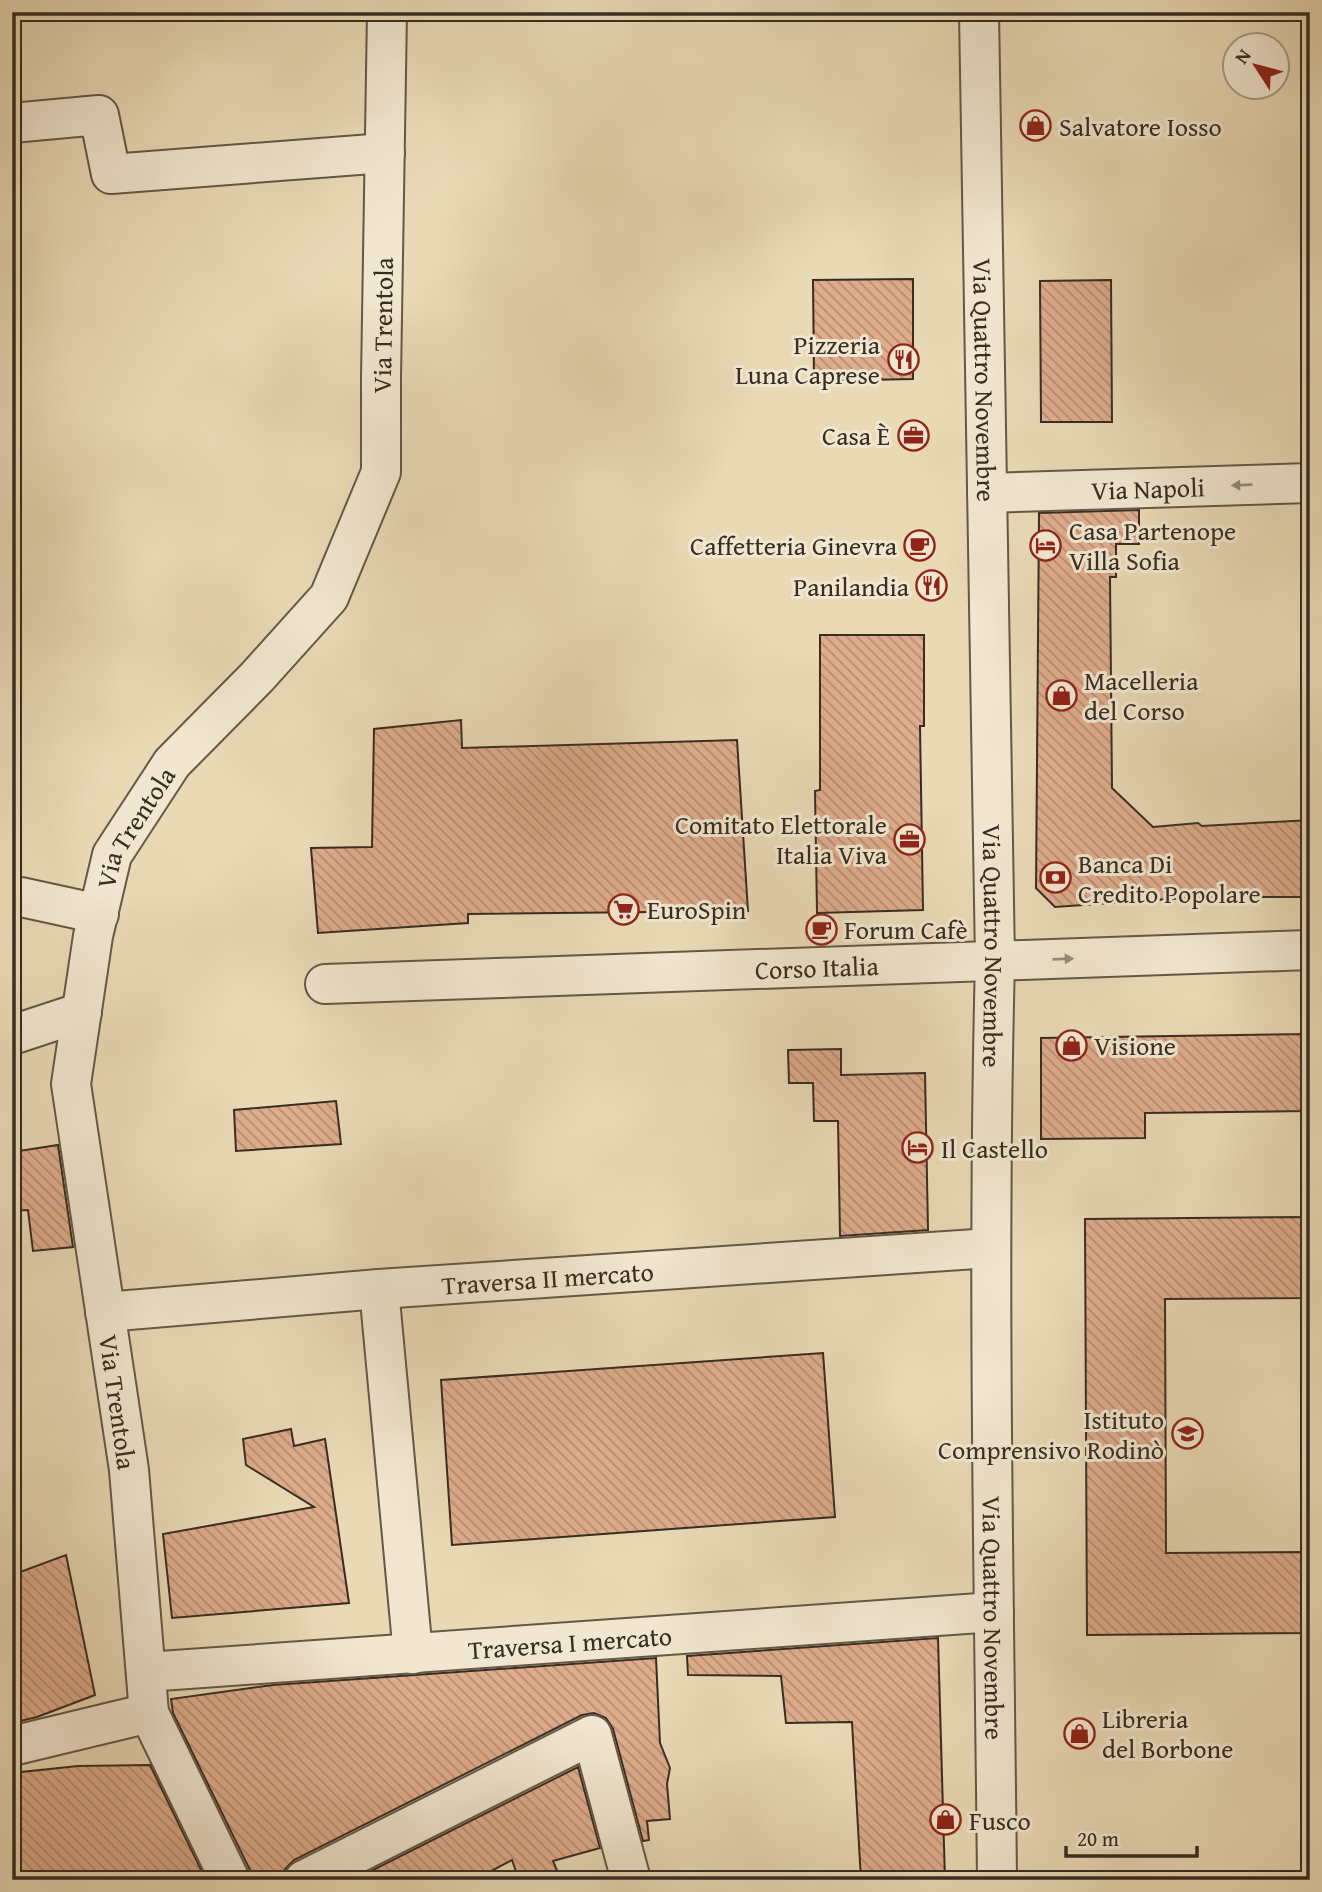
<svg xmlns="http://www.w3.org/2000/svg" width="1322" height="1892" font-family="'Gentium Book Plus',serif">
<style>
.building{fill:url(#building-back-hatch);stroke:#372d22;stroke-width:2}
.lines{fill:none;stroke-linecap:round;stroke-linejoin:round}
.minor-casing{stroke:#645847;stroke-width:42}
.tertiary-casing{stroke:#645847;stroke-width:42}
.minor{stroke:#f1e6cf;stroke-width:38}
.tertiary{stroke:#f1e6cf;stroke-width:38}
.oneway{fill:#948a78}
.labels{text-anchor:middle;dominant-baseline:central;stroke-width:6;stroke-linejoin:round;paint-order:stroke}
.poi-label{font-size:26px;fill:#372d22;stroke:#f1e6cf;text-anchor:start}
.street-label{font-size:26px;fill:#372d22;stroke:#f1e6cf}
</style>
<defs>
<pattern id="building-back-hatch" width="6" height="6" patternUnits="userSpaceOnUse" patternTransform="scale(1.75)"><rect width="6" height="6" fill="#dfac8c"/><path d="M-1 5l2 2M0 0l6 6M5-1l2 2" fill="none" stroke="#b68c72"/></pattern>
</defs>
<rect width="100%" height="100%" fill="#e9d9b5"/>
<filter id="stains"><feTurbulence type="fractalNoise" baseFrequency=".00286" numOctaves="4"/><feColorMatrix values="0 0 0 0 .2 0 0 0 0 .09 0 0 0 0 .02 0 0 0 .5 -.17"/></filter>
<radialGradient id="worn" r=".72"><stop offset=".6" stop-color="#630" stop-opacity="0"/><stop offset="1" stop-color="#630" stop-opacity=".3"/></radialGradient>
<path class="building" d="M913 279V379L814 381 813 280Z
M1111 280 1112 422H1041L1040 281Z
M1139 510V544H1116V577H1110L1112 788 1153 827 1198 823 1202 826 1310 820V897H1199L1055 907 1036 888 1039 513Z
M820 635H924V726H920L923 910 817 913 815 791 820 790Z
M461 720 462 748 737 740 748 911 468 914V923L318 933 311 848 372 847 374 729Z
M1310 1034V1111L1145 1113V1138L1041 1139V1038Z
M841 1049V1075L925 1073 928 1230 840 1236 838 1121H814L813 1083H789L788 1050Z
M336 1101 341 1144 236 1151 234 1110Z
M58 1145 73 1247 33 1251 28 1210 12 1211V1152Z
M1310 1217V1298L1165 1299 1166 1553 1310 1552V1633L1087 1635 1085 1219Z
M823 1353 835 1517 452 1545 441 1380Z
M291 1429 294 1446 325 1439 349 1603 172 1618 163 1534 314 1507 246 1465 243 1439Z
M66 1555 95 1695 37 1717 12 1723V1575Z
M938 1638 945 1880H861L852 1722 786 1723 781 1676 688 1675 687 1656Z
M656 1658 660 1743 670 1768 667 1784 670 1819 647 1821 649 1840 643 1841 613 1729 606 1718 594 1713 582 1715 294 1860 285 1869 282 1880H252L250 1870 173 1713 171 1699 273 1685Z
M150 1765 206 1880H12V1773L78 1766Z
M578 1767 600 1848 553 1861 561 1880H519L512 1860 474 1880H353Z"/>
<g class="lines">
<defs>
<g id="minor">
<path d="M12 123 99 115 111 174 385 153"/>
<path id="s1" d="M987 493 1310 483"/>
<path d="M12 898 21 897 99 914"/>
<path id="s2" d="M325 984 1310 950"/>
<path d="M12 1035 82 1012"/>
<path d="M379 1289 413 1654"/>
<path id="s3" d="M105 1312 379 1289 991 1248"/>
<path id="s4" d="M146 1672 994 1612"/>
<path d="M12 1746 149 1713"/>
<path id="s5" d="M230 1880 149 1713 129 1470 71 1084 93 936 112 855 172 763 257 677 329 597 381 472V378L387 12"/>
<path d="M304 1880 592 1735 631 1880"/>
</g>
<g id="tertiary">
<path id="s6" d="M979 12 995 961C987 1268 994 1574 997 1880"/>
</g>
</defs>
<use href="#minor" class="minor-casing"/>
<use href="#tertiary" class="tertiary-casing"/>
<use href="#minor" class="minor"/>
<use href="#tertiary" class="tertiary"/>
</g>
<defs><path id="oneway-solid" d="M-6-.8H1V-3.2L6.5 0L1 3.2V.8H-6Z" transform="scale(1.75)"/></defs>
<g class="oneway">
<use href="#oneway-solid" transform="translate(1242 485) rotate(178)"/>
<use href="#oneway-solid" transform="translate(1063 959) rotate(-2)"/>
</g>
<defs>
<symbol id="shop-ring" viewBox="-11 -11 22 22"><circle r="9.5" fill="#f1e6cf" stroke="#8f2418" stroke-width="1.5"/><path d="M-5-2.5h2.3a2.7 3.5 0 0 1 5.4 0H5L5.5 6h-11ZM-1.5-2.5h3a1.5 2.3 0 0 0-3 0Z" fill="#8f2418"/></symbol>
<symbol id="restaurant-ring" viewBox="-11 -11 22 22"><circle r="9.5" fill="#f1e6cf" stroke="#8f2418" stroke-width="1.5"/><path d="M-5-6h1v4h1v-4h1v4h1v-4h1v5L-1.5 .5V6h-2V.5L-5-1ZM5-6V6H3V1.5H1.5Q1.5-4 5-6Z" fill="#8f2418"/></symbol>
<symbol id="office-ring" viewBox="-11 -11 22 22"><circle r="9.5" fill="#f1e6cf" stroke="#8f2418" stroke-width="1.5"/><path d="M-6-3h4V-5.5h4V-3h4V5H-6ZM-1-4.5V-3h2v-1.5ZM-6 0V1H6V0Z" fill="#8f2418"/></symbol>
<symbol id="cafe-ring" viewBox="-11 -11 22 22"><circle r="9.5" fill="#f1e6cf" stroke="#8f2418" stroke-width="1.5"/><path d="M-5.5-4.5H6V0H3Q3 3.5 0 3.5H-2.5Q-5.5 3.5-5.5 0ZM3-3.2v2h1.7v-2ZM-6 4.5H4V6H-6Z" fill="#8f2418"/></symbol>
<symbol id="hotel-ring" viewBox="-11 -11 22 22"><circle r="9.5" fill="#f1e6cf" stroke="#8f2418" stroke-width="1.5"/><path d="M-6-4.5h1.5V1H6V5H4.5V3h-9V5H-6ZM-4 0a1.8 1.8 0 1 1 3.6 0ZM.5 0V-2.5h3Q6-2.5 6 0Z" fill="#8f2418"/></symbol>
<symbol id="bank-ring" viewBox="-11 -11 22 22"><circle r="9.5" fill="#f1e6cf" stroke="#8f2418" stroke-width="1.5"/><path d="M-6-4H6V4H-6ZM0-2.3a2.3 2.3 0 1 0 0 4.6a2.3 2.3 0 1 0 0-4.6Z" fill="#8f2418"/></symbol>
<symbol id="supermarket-ring" viewBox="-11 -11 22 22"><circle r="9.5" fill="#f1e6cf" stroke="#8f2418" stroke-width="1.5"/><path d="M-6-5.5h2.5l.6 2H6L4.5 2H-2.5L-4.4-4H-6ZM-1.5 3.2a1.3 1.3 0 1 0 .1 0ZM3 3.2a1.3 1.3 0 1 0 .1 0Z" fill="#8f2418"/></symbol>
<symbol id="school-ring" viewBox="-11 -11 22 22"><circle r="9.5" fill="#f1e6cf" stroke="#8f2418" stroke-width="1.5"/><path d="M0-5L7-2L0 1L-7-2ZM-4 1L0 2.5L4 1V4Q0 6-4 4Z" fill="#8f2418"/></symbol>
</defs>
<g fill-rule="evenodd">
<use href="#shop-ring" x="1018" y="108" width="35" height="35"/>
<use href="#restaurant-ring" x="886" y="342" width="35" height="35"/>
<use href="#office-ring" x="896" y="418" width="35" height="35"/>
<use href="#cafe-ring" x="902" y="528" width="35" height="35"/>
<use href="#hotel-ring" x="1028" y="528" width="35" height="35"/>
<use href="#restaurant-ring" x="914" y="568" width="35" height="35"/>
<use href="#shop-ring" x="1044" y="678" width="35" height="35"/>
<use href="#office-ring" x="892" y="822" width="35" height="35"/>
<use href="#bank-ring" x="1038" y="860" width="35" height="35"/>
<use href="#supermarket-ring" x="606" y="892" width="35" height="35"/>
<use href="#cafe-ring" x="804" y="912" width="35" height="35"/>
<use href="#shop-ring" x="1054" y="1028" width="35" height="35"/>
<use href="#hotel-ring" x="900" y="1130" width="35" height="35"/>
<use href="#school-ring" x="1170" y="1416" width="35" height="35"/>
<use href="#shop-ring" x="1062" y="1716" width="35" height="35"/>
<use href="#shop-ring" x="928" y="1802" width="35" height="35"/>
</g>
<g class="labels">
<g class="poi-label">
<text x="1059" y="126">Salvatore Iosso</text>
<text x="880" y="344" text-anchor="end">Pizzeria<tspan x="880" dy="30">Luna Caprese</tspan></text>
<text x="890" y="435" text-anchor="end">Casa È</text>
<text x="1069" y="530">Casa Partenope<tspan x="1069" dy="30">Villa Sofia</tspan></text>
<text x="897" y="545" text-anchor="end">Caffetteria Ginevra</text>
<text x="909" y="586" text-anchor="end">Panilandia</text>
<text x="1084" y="680">Macelleria<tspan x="1084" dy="30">del Corso</tspan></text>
<text x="887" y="824" text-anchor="end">Comitato Elettorale<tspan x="887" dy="30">Italia Viva</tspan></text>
<text x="1078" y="863">Banca Di<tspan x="1078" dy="30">Credito Popolare</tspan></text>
<text x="647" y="909">EuroSpin</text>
<text x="844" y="929">Forum Cafè</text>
<text x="1094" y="1045">Visione</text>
<text x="941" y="1148">Il Castello</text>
<text x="1164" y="1419" text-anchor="end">Istituto<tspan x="1164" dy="30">Comprensivo Rodinò</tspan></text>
<text x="1102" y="1718">Libreria<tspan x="1102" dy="30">del Borbone</tspan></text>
<text x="969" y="1820">Fusco</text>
</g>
<g class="street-label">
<text stroke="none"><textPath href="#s5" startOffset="1673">Via Trentola</textPath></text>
<text stroke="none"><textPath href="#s6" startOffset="368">Via Quattro Novembre</textPath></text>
<text stroke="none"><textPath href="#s1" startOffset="161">Via Napoli</textPath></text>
<text stroke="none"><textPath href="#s5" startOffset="1087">Via Trentola</textPath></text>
<text stroke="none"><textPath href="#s6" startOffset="934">Via Quattro Novembre</textPath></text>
<text stroke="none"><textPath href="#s2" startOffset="492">Corso Italia</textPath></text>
<text stroke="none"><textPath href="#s3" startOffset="444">Traversa II mercato</textPath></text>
<text transform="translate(118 1402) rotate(82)">Via Trentola</text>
<text stroke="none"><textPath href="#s6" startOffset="1606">Via Quattro Novembre</textPath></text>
<text stroke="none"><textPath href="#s4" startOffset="425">Traversa I mercato</textPath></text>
</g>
</g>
<rect width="1322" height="1892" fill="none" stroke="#e9d9b5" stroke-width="42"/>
<rect x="14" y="14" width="1294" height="1864" fill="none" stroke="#372d22" stroke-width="3.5"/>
<rect x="21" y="21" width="1280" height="1850" fill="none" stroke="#372d22" stroke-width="2"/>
<g transform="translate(1256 66) rotate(306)"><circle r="33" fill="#f1e6cf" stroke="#a79c8a" stroke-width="2"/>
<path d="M0-5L12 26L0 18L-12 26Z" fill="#8f2418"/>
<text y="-10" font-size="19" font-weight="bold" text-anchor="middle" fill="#372d22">N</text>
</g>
<path d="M1066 1846v10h131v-10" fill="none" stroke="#372d22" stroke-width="3.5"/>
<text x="1077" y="1846" font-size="21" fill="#372d22" stroke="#f1e6cf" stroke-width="5" paint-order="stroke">20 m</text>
<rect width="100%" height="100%" filter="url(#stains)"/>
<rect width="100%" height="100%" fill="url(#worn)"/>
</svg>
